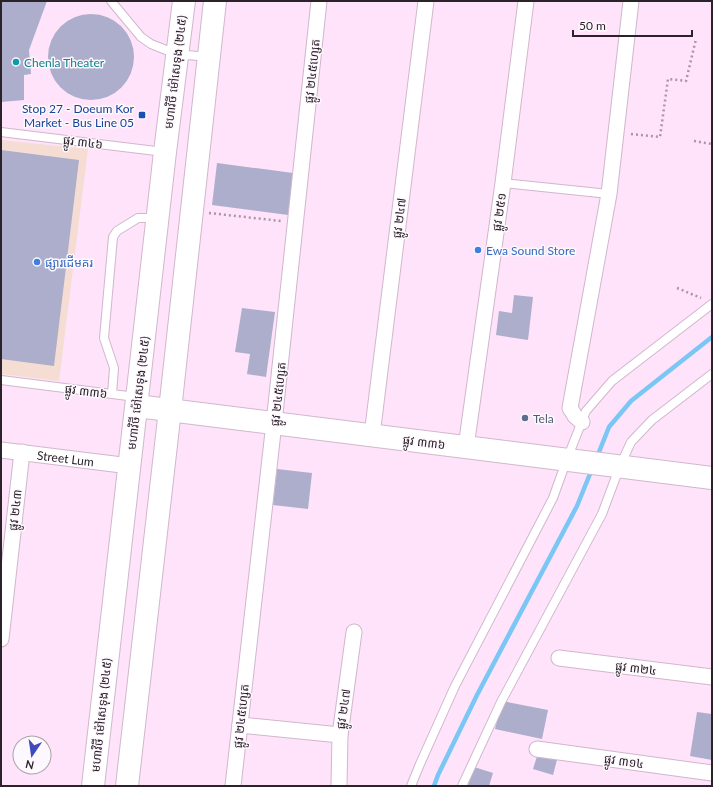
<svg xmlns="http://www.w3.org/2000/svg" width="713" height="787" font-family="Lato,'Noto Sans Khmer',sans-serif">
<style>
.commercial{fill:#f5ddd4}
.lines{fill:none;stroke-linecap:round;stroke-linejoin:round}
.stream{stroke:#7ac6f4;stroke-width:4.5}
.building{fill:#acaecb}
.lane-casing{stroke:#d0b7cd;stroke-width:10}
.street-casing{stroke:#d0b7cd;stroke-width:17}
.secondary-casing{stroke:#d0b7cd;stroke-width:24}
.path{stroke:#aa96a7;stroke-width:2.5;stroke-dasharray:2 3;stroke-linecap:butt}
.lane{stroke:#fff;stroke-width:8}
.street{stroke:#fff;stroke-width:15}
.secondary{stroke:#fff;stroke-width:22}
.culture-dot{fill:#0f9aa8;stroke:#fdf8fd;stroke-width:1.5}
.transit-dot{fill:#1a4fb4;stroke:#fdf8fd;stroke-width:1.5}
.shop-dot{fill:#3f7fe0;stroke:#fdf8fd;stroke-width:1.5}
.service-dot{fill:#5c6f8a;stroke:#fdf8fd;stroke-width:1.5}
.labels{text-anchor:middle;dominant-baseline:central;stroke-width:3;stroke-linejoin:round;paint-order:stroke}
.culture-label{font-size:12px;fill:#0d838f;stroke:#fdf8fd;text-anchor:start}
.street-label{font-size:12px;fill:#2c222a;stroke:#fdf8fd}
.transit-label{font-size:12px;fill:#164399;stroke:#fdf8fd;text-anchor:end}
.shop-label{font-size:12px;fill:#366cbe;stroke:#fdf8fd;text-anchor:start}
.service-label{font-size:12px;fill:#4e5e75;stroke:#fdf8fd;text-anchor:start}
</style>
<rect width="100%" height="100%" fill="#fee3fa"/>
<path class="commercial" d="M1 140 88 149 59 381 1 374Z"/>
<g class="lines">
<path class="stream" d="M597 457 609 427 631 401 712 337
M434 786 438 775 477 695 577 506 592 469"/>
</g>
<path class="building" d="M1 1H47L29 50 31 74 24 75V100L1 102Z
M48 57a43 43 0 1 1 86 0a43 43 0 1 1-86 0Z
M1 150 79 160 54 366 1 359Z
M217 163 293 173 288 215 212 205Z
M514 295 533 297 528 340 496 335 499 311 512 313Z
M242 308 275 312 266 377 247 374 250 354 235 352Z
M277 469 312 473 308 509 273 505Z
M502 701 548 710 542 739 495 729Z
M697 712 712 714V760L690 756Z
M539 750 558 756 553 775 533 769Z
M474 767 493 773 489 786H468Z"/>
<g class="lines">
<defs>
<path id="lane" d="M111 1 141 37 151 44 176 54 209 57
M1 132 164 152
M503 183 609 194
M1 380 136 397
M112 394 114 368 104 338 113 237 117 231 138 218H157
M411 786 420 764 455 686 553 498 567 459 586 411 612 381 712 304
M462 786 501 702 602 514 620 466 631 442 652 420 712 374"/>
<g id="street">
<path d="M582 422 575 416 570 408 609 194 631 1"/>
<path d="M372 435 426 1"/>
<path d="M466 447 503 183 526 1"/>
<path id="s1" d="M1 450 130 466"/>
<path d="M1 639 22 452"/>
<path d="M559 658 712 677"/>
<path d="M240 725 340 735"/>
<path d="M537 749 712 773"/>
<path d="M233 786 274 423 319 1"/>
<path d="M339 786 340 735 354 632"/>
</g>
<path id="secondary" d="M137 406 712 478
M93 786 165 152 184 1
M127 786 171 401 215 1"/>
</defs>
<use href="#lane" class="lane-casing"/>
<use href="#street" class="street-casing"/>
<use href="#secondary" class="secondary-casing"/>
<path class="path" d="M631 134 660 137 668 79 686 81 696 39
M694 141 712 144
M209 213 281 221
M677 288 701 298"/>
<use href="#lane" class="lane"/>
<use href="#street" class="street"/>
<use href="#secondary" class="secondary"/>
</g>
<circle class="culture-dot" cx="16" cy="62" r="4"/>
<rect class="transit-dot" x="138" y="111" width="8" height="8" rx="2"/>
<g class="shop-dot">
<circle cx="478" cy="250" r="4"/>
<circle cx="37" cy="262" r="4"/>
</g>
<circle class="service-dot" cx="525" cy="418" r="4"/>
<g class="labels">
<g class="culture-label">
<text x="24" y="62">Chenla Theater</text>
</g>
<g class="street-label">
<text transform="translate(312 71) rotate(-84)">ផ្លូវ ២៤៥ហ្សេត</text>
<text transform="translate(175 72) rotate(-83)">មហាវិថី ម៉ៅសេទុង (២៤៥)</text>
<text transform="translate(83 142) rotate(7)">ផ្លូវ ៣៤៦</text>
<text transform="translate(499 212) rotate(-82)">ផ្លូវ ២៥១</text>
<text transform="translate(399 218) rotate(-83)">ផ្លូវ ២៤៧</text>
<text transform="translate(86 391) rotate(7)">ផ្លូវ ៣៣៦</text>
<text transform="translate(138 393) rotate(-83)">មហាវិថី ម៉ៅសេទុង (២៤៥)</text>
<text transform="translate(278 394) rotate(-84)">ផ្លូវ ២៤៥ហ្សេត</text>
<text transform="translate(424 442) rotate(7)">ផ្លូវ ៣៣៦</text>
<text stroke="none"><textPath href="#s1" startOffset="65">Street Lum</textPath></text>
<text transform="translate(15 510) rotate(-84)">ផ្លូវ ២៤៣</text>
<text transform="translate(636 668) rotate(7)">ផ្លូវ ៣២៤</text>
<text transform="translate(343 709) rotate(-82)">ផ្លូវ ២៤៧</text>
<text transform="translate(101 715) rotate(-84)">មហាវិថី ម៉ៅសេទុង (២៤៥)</text>
<text transform="translate(241 716) rotate(-84)">ផ្លូវ ២៤៥ហ្សេត</text>
<text transform="translate(624 761) rotate(8)">ផ្លូវ ៣១៤</text>
</g>
<g class="transit-label">
<text x="134" y="108">Stop 27 - Doeum Kor<tspan x="134" dy="14">Market - Bus Line 05</tspan></text>
</g>
<g class="shop-label">
<text x="486" y="250">Ewa Sound Store</text>
<text x="45" y="262">ផ្សារដើមគរ</text>
</g>
<g class="service-label">
<text x="533" y="418">Tela</text>
</g>
</g>
<rect width="713" height="787" fill="none" stroke="#2c222a" stroke-width="4"/>
<g transform="translate(32 755) rotate(193)"><circle r="19" fill="#fdf8fd" stroke="#a9a2a9"/>
<path d="M0-3L7 15L0 10L-7 15Z" fill="#3e4abe"/>
<text y="-6" font-size="11" font-weight="bold" text-anchor="middle" fill="#2c222a">N</text>
</g>
<path d="M573 30v6h119v-6" fill="none" stroke="#2c222a" stroke-width="2"/>
<text x="579" y="30" font-size="12" fill="#2c222a" stroke="#fdf8fd" stroke-width="3" paint-order="stroke">50 m</text>
</svg>
